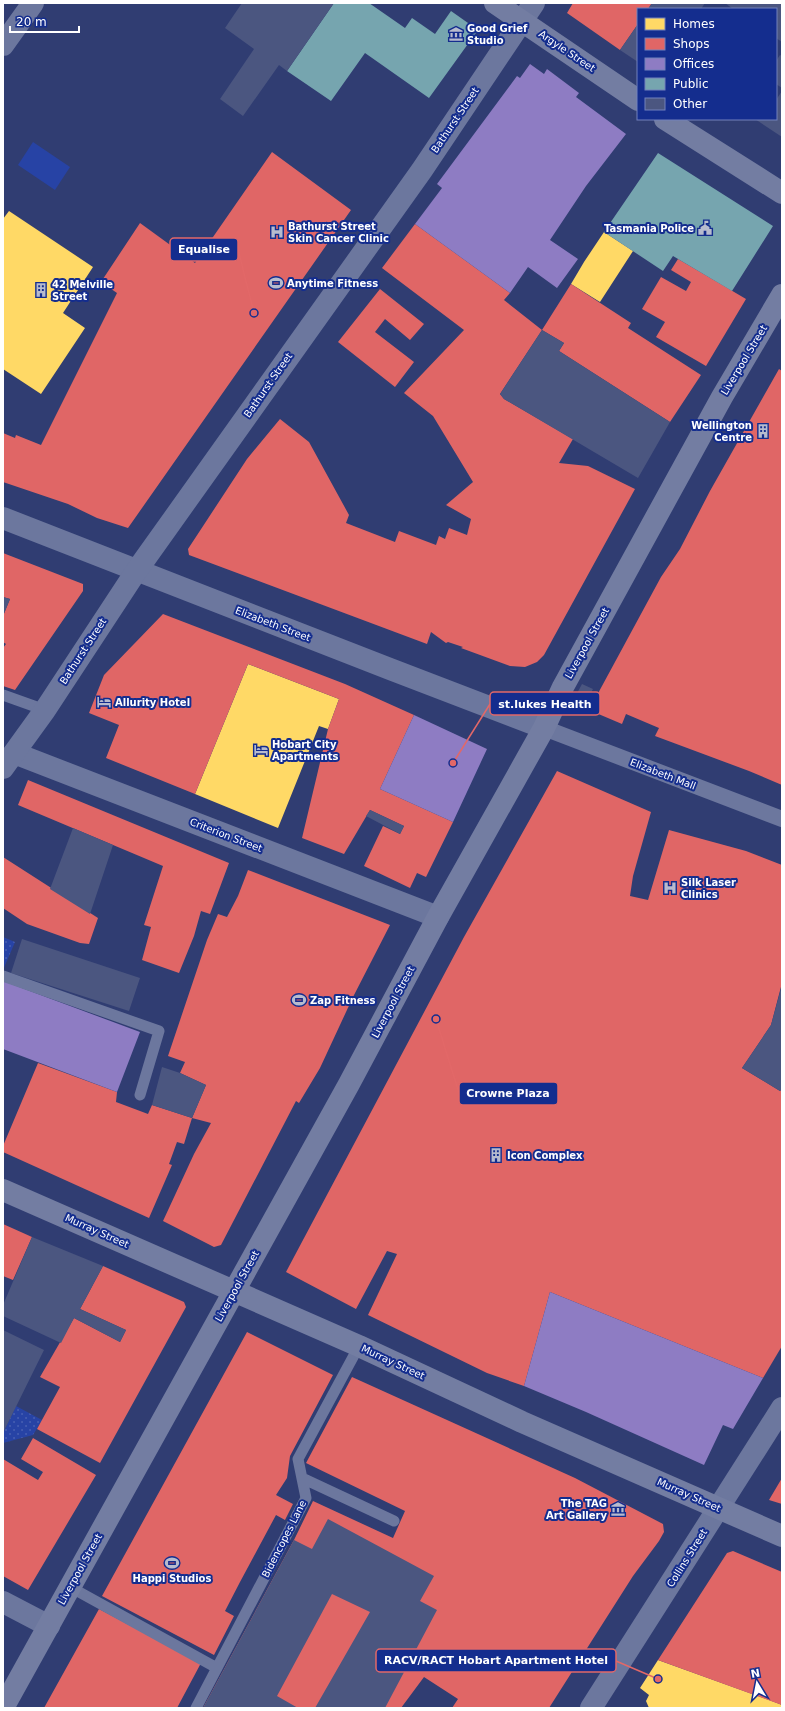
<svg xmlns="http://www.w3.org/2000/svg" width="785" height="1711" font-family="'DejaVu Sans',sans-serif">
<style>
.grass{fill:url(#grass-dots)}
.pitch{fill:#2743a5}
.homes{fill:#ffd966}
.shops{fill:#e06666}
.offices{fill:#8e7cc3}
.public{fill:#76a5af}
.building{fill:#4b5680}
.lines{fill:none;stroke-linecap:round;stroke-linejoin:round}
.service{stroke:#6c779e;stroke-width:11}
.pedestrian{stroke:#6c779e;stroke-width:16}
.minor{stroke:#6c779e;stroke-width:22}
.tertiary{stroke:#6c779e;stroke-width:22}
.secondary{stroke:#737da2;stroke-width:22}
.labels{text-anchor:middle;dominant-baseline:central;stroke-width:4;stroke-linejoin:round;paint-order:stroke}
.poi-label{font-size:10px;font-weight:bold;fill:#fff;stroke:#142d8e;text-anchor:start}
.street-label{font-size:10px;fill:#fff;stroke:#142d8e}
.leader{fill:none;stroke:#e26868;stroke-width:1.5}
.callout-dot{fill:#e26868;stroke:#142d8e;stroke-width:1.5}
.callout{fill:#142d8e;stroke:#e26868;stroke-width:1.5}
.callout-label{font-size:11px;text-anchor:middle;font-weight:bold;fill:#fff}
</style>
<defs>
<pattern id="grass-dots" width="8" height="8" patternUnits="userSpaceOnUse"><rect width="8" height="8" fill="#2743a5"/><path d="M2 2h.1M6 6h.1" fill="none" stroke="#475fb2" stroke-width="1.8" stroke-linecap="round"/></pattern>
</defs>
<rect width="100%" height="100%" fill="#303d72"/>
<path class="grass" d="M3 937 15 942 3 970Z
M16 1406 42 1420 33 1435 3 1443V1433Z"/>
<path class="pitch" d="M33 142 70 167 55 190 18 165Z"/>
<path class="homes" d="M9 211 93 267 63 313 85 328 41 394 3 369V219Z
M604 232 633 251 600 302 571 284 584 262Z
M248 664 339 699 328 729 319 726 278 828 195 794Z
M658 1660 777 1703 782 1705V1708H649L646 1701 649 1695 640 1688Z"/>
<path class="shops" d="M573 3H652L648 9H638V24L620 50 567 13Z
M272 152 351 210 128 528 97 518 68 504 3 482V433L15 438 16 435 41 445 117 293 101 282 140 223 195 263Z
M415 224 510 293 504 300 542 330 500 394 504 399 573 439 559 463 588 466 635 489 544 655 537 662 525 667 510 666 461 648 463 647 448 642 446 643 431 632 427 644 189 555 188 549 247 459 280 419 309 442 349 515 346 523 395 542 399 531 436 545 439 536 445 539 449 528 467 535 471 519 446 505 473 482 433 416 404 393 464 330 382 268Z
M678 259 746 299 706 366 656 337 665 322 642 309 661 277 686 291 691 282 671 270Z
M571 284 631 323 628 328 701 375 670 422 559 351 564 343 542 330Z
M380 289 424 324 410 340 385 319 375 332 414 362 395 387 338 342Z
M779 369 782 371V785L749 771 655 736 659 728 626 714 622 724 589 710 661 577 680 549 710 491Z
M3 553 83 584V591L15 690 3 686V648L6 644 3 642V616L10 599 3 597Z
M163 614 345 684 414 715 380 789 453 822 426 877 417 873 410 888 364 866 383 826 400 834 404 826 370 810 344 854 302 838 328 729 339 699 248 664 195 794 106 758 119 725 89 713 104 675Z
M557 771 651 812 633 876 630 896 648 900 669 830 746 851 782 865V983L771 1025 742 1068 780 1091 782 1089V1346L763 1378 550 1292 524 1386 487 1373 368 1315 397 1254 387 1251 356 1309 286 1272 464 937Z
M28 780 229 863 210 914 201 911 194 936 179 973 142 960 151 927 144 925 163 866 18 805Z
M3 857 98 918 89 944 80 943 27 924 3 908Z
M248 870 390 925 353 997 320 1068 299 1103 296 1101 221 1245 214 1247 163 1221 194 1154 211 1123 192 1118 206 1085 180 1073 185 1062 168 1056 207 940 218 914 227 917 238 896Z
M38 1063 117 1092 116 1102 148 1114 152 1105 192 1118 184 1144 177 1142 169 1164 172 1165 149 1218 3 1152V1146Z
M3 1224 32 1237 13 1280 3 1276Z
M103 1266 184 1302 186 1307 100 1463 37 1429 60 1387 40 1377 74 1318 120 1342 126 1330 80 1309Z
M247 1332 333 1375 290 1456 287 1478 276 1495 293 1504 285 1520 276 1515 240 1582 225 1611 234 1616 214 1655 102 1596Z
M352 1377 575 1478 663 1524 664 1532 659 1541 633 1576 549 1708H452L458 1699 424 1677 401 1708H203L294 1540 313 1501 393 1538 405 1511 306 1463Z
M33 1438 96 1475 28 1590 3 1576V1459L38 1480 43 1472 21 1459Z
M782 1478V1504L769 1500Z
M733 1551 782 1572V1705L658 1660 727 1553Z
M99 1609 201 1663 177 1708H44Z"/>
<path class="offices" d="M530 64 544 74 547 69 579 93 576 97 626 134 586 186 550 240 578 259 557 288 528 267 510 293 415 224 442 188 437 184 517 76 520 78Z
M414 715 487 749 453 822 380 789Z
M3 981 140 1032 117 1092 3 1049Z
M550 1292 763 1378 733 1429 723 1425 704 1465 586 1412 524 1386Z"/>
<path class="public" d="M334 3H369L405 28 412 18 435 34 451 11 478 30 429 98 365 53 331 101 287 71Z
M658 153 773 226 732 291 673 256 663 271 604 232Z"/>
<path class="building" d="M242 3H334L287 71 279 65 243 116 220 99 254 49 225 28Z
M652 3H705L701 9H648Z
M725 3H782V42L776 38V9H733Z
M638 24V62L620 50Z
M780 55 782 56V88L776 84V61Z
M782 91V137L755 119H776V100Z
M542 330 564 343 559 351 670 422 638 478 504 399 500 394Z
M3 597 10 599 3 616Z
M582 684 593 689 585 704 574 699Z
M370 810 404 826 400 834 366 816Z
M73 828 113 845 90 914 50 889Z
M22 939 140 978 129 1011 11 973Z
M782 985V1089L780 1091 742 1068 771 1025Z
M162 1067 180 1073 206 1085 192 1118 152 1105Z
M32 1237 103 1266 80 1309 126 1330 120 1342 74 1318 61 1343 3 1316V1305Z
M3 1330 44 1350 3 1433Z
M328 1519 434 1576 420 1601 437 1610 385 1708H315L370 1612 332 1594 277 1696 298 1708H203L294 1540 312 1549Z"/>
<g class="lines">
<path class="service" d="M3 695 45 710
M3 976 159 1031 140 1095
M302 1478 394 1521
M70 1587 217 1668
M196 1708 306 1498 298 1459 359 1346"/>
<path class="pedestrian" d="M544 728 782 819"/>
<path class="minor" d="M3 45 33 3
M3 518 390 669 544 728
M14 753 438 917
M3 1602 49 1626
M591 1708 782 1408"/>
<path class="tertiary" d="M3 768 45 710 137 570 422 170 534 3"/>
<path class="secondary" d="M495 3 638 100
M665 119 782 193
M3 1190 359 1346 522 1422 782 1536
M3 1708 349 1084 438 917 544 728 563 687 666 499 722 397 782 295"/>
</g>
<defs>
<symbol id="museum-bare" viewBox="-9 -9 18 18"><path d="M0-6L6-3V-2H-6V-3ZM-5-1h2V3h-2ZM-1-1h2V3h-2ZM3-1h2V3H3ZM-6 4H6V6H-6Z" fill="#b7bbce" stroke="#142d8e" stroke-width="2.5" paint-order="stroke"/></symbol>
<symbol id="civic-bare" viewBox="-9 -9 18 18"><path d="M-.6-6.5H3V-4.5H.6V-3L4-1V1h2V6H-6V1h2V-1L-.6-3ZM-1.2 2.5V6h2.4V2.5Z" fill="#b7bbce" stroke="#142d8e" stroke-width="2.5" paint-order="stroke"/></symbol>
<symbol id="hospital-bare" viewBox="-9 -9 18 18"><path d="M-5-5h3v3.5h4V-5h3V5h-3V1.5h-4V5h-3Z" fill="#b7bbce" stroke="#142d8e" stroke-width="2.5" paint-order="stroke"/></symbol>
<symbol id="stadium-bare" viewBox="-9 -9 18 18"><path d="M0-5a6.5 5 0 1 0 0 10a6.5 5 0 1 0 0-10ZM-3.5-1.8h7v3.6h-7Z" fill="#b7bbce" stroke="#142d8e" stroke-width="2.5" paint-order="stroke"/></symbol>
<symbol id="building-bare" viewBox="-9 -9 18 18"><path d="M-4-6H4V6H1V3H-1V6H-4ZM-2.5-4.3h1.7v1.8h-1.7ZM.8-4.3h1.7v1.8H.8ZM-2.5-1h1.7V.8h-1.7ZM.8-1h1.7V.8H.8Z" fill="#b7bbce" stroke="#142d8e" stroke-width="2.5" paint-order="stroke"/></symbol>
<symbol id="hotel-bare" viewBox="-9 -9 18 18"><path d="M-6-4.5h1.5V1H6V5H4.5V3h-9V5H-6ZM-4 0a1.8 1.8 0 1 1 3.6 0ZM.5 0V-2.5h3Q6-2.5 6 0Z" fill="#b7bbce" stroke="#142d8e" stroke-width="2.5" paint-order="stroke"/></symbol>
</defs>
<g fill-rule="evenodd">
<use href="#museum-bare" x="446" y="24" width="20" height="20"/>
<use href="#civic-bare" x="695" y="218" width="20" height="20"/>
<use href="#hospital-bare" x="267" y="222" width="20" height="20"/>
<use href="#stadium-bare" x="266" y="273" width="20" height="20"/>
<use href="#building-bare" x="31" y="280" width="20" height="20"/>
<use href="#building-bare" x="753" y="421" width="20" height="20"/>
<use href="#hotel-bare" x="94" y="692" width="20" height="20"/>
<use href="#hotel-bare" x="251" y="740" width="20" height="20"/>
<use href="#hospital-bare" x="660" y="878" width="20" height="20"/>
<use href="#stadium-bare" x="289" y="990" width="20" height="20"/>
<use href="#building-bare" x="486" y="1145" width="20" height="20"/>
<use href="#museum-bare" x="608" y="1499" width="20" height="20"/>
<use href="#stadium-bare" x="162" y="1553" width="20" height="20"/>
</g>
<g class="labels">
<g class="poi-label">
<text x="467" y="28">Good Grief<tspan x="467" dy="12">Studio</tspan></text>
<text x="288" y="226">Bathurst Street<tspan x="288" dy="12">Skin Cancer Clinic</tspan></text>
<text x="694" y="228" text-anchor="end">Tasmania Police</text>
<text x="287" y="283">Anytime Fitness</text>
<text x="52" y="284">42 Melville<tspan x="52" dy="12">Street</tspan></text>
<text x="752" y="425" text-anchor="end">Wellington<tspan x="752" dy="12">Centre</tspan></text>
<text x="115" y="702">Allurity Hotel</text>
<text x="272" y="744">Hobart City<tspan x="272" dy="12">Apartments</tspan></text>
<text x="681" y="882">Silk Laser<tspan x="681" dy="12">Clinics</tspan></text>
<text x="310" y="1000">Zap Fitness</text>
<text x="507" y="1155">Icon Complex</text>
<text x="607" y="1503" text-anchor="end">The TAG<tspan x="607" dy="12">Art Gallery</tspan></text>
<text x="172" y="1578" text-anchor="middle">Happi Studios</text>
</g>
<g class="street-label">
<text transform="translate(567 51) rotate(34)">Argyle Street</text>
<text transform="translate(455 120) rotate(-56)">Bathurst Street</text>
<text transform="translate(744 360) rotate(-59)">Liverpool Street</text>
<text transform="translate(268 385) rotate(-55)">Bathurst Street</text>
<text transform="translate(273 624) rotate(21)">Elizabeth Street</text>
<text transform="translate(587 643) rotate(-61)">Liverpool Street</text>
<text transform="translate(83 651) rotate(-57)">Bathurst Street</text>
<text transform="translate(663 774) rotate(21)">Elizabeth Mall</text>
<text transform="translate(226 835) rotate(21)">Criterion Street</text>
<text transform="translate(393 1002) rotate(-62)">Liverpool Street</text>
<text transform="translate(97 1231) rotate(24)">Murray Street</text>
<text transform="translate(237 1286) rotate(-61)">Liverpool Street</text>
<text transform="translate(393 1362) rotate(25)">Murray Street</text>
<text transform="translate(689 1495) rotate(24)">Murray Street</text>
<text transform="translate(284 1539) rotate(-63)">Bidencopes Lane</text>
<text transform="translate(687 1558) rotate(-58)">Collins Street</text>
<text transform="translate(80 1569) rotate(-61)">Liverpool Street</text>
</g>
</g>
<path class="leader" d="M254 313L238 249M453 763L490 704M436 1019L459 1093M658 1679L616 1661"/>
<g class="callout-dot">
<circle cx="254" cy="313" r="4"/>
<circle cx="453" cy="763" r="4"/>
<circle cx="436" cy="1019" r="4"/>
<circle cx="658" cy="1679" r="4"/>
</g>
<g class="callout">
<rect x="170" y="238" width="68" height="23" rx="4"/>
<rect x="490" y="692" width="110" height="23" rx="4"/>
<rect x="459" y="1082" width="99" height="23" rx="4"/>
<rect x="376" y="1649" width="240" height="23" rx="4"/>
</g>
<g class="callout-label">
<text x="204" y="253">Equalise</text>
<text x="545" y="708">st.lukes Health</text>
<text x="508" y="1097">Crowne Plaza</text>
<text x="496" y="1664">RACV/RACT Hobart Apartment Hotel</text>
</g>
<rect width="785" height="1711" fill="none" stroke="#ffffff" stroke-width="8"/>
<rect x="637" y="8" width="140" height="112" fill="#142d8e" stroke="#7281bb"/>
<rect x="645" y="18" width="20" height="12" fill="#ffd966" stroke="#7281bb"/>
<text x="673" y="28" font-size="12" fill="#ffffff">Homes</text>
<rect x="645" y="38" width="20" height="12" fill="#e06666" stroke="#7281bb"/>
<text x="673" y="48" font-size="12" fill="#ffffff">Shops</text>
<rect x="645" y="58" width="20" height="12" fill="#8e7cc3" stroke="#7281bb"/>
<text x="673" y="68" font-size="12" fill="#ffffff">Offices</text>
<rect x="645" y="78" width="20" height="12" fill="#76a5af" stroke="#7281bb"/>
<text x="673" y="88" font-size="12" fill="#ffffff">Public</text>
<rect x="645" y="98" width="20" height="12" fill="#4b5680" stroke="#7281bb"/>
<text x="673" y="108" font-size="12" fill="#ffffff">Other</text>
<g transform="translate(757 1683) rotate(350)" stroke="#142d8e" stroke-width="3" paint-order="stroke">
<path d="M0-3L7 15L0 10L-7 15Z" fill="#ffffff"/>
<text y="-6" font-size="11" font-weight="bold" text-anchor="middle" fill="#ffffff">N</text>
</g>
<path d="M10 26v6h69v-6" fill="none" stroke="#ffffff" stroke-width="2"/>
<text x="16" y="26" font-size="12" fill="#ffffff" stroke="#142d8e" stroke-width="3" paint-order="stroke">20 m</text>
</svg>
